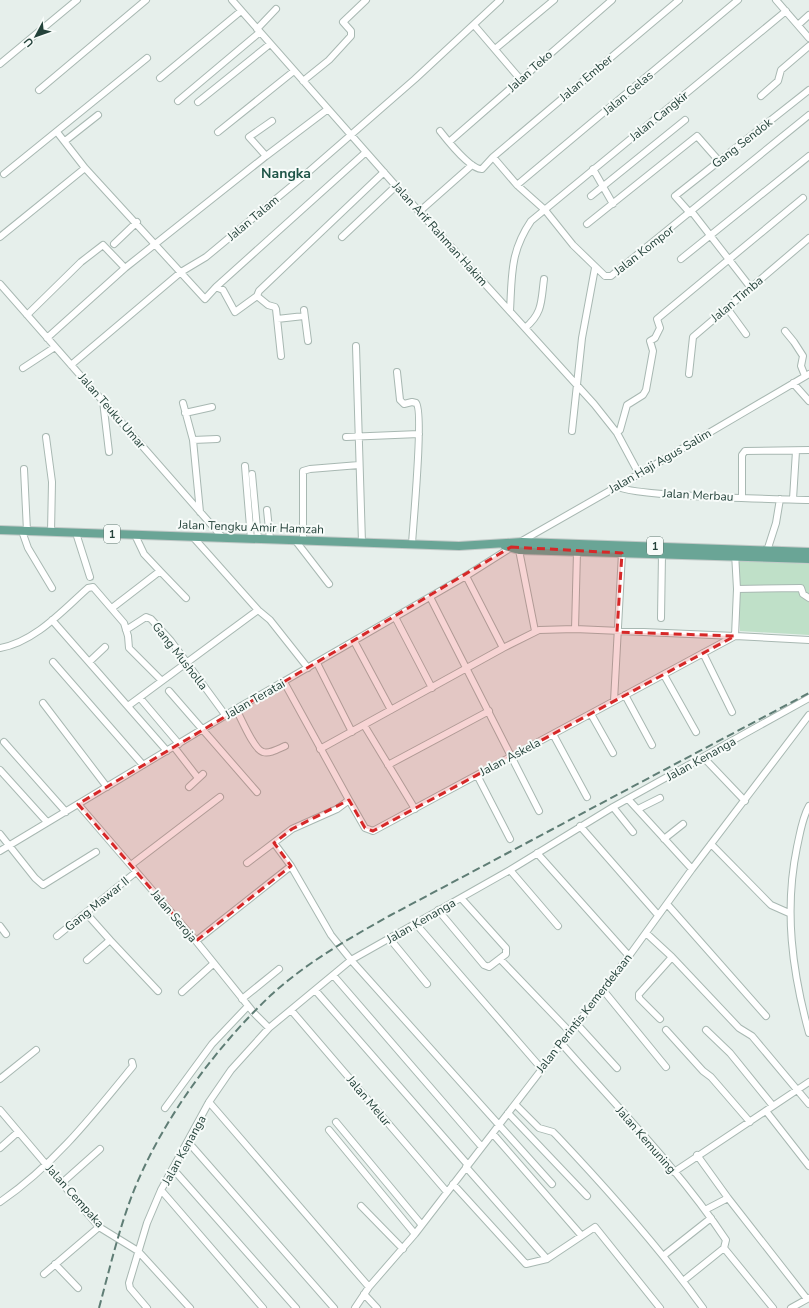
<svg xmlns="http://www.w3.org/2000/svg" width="809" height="1308" font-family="'Nunito Sans',sans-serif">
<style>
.park{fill:#bfe0c8}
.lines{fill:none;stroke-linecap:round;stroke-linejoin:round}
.minor-casing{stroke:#a8b8b2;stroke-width:8}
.major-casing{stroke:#c2cac8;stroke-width:10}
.minor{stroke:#fff;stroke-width:6}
.major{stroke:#6aa596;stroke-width:8}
.rail{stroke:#5f7d75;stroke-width:2;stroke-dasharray:8 4;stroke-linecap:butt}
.marked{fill:#d62828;fill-opacity:0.2;stroke:#d62828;stroke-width:3;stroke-dasharray:8 5;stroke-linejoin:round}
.labels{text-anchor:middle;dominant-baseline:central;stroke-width:4;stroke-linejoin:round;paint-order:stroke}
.shield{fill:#f7fbf9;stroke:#637a73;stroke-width:1}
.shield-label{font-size:11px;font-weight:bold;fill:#24423a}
.street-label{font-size:12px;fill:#24423a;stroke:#f7fbf9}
.quarter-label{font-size:14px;font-weight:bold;fill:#1f5548;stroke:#f7fbf9}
</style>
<rect width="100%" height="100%" fill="#e6efeb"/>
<path class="park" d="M737 559 809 564V635L740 631Z"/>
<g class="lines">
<defs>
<path id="minor" d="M232 0 396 186 594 404 617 433 639 474
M776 0 809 38
M474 25 521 80
M798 25 809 15
M257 29 276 9
M495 49 554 0
M0 64 77 0
M160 78 241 11
M303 81 329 60 351 36V31L343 22 366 0
M39 90 146 0
M761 96 778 81 781 70 809 46
M178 101 260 32
M198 102 270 44
M440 131C447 140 471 170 482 169L493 157 679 0
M57 132 85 168 205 299 216 287 223 290 235 312 257 296 259 291 384 172
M218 132 294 71
M65 141 98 115
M449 142 612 0
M266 156 249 137 272 121
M493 157 517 185 545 210 573 245 605 276H611L809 115
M593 169 613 204
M4 174 147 58
M517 185 738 0
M591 196 685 120
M420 211 472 165
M692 212 751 288
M690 213 675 196 809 90
M587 224 697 136 719 161
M0 237 85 168
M342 237 396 186
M114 244 137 222
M681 259 809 156
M0 284 223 538
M216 287 366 152
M257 296 268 305 275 307 276 309 281 356
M727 308 746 334
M304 310 308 341
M510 311C512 275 510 252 531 221L786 11
M27 315 81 262 103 245 125 268
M277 319 304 316
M525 328C543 313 541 301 544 279
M785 331 794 342 803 356 801 366 805 376
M47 338 125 268 266 156 328 109
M356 346 362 543
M71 365 181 272 206 257 306 174 415 79 500 0
M23 368 55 347
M397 372 400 400 404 404 412 402 416 403C424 410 413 526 412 544
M689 374 693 337 809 238
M793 383 809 401
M103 401 109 452
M183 403 193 440 200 512
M185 413 212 407
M572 431 582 338 595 268
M617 433 620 430 627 405 643 395 646 390 653 351 650 341 655 338 660 328 657 319 803 198
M46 437 52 482 51 532
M346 437 419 434
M193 440 217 439
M245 466 251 539
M24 469 27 531
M252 474 258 539
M617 486C629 497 783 499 809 500
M742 497V455L745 451 809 450
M793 499 796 451
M267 510 270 539
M22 531 28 548 52 588
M76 533 90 577
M193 537 258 610 270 620 308 668
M295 540 329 584
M303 541V471L310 469 359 465
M520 542 639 474 809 374
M519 550 535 631
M767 551 776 523 780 499
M160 571 186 598
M466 576 503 648
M737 589 801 588 803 594 809 598
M430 597 539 811
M112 608 160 571 144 554 135 535
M395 617 432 688
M661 618 662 554
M52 620 167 751
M575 629 577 552
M126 630 146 617 151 619 171 641 226 716
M354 641 391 710
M0 648C35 642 63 610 88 588L93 587 124 623 128 636 129 648 162 681
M703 653 732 712
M53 662 143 765
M89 662 105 647
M317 663 352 732
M664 675 696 732
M284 682 349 800 365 828 373 831 735 636 809 640
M169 691 257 792
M625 695 652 745
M140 698 179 744
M614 701 622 553
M43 703 107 787
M128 706 258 610
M236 709C241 718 254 750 263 752 270 754 278 749 285 746
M591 714 613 753
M364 725 415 809
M553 734 587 797
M4 742 66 812
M174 747 198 778
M320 749 503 648 539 630 575 629 735 636 737 589 735 553
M704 758 745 801
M388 765 489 711
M0 770 47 822
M477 775 510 839
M189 787 203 774
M628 799 692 869
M78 804 196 941 254 1013 269 1028
M809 806C802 818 800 834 797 847 784 910 792 971 809 1033
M613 807 633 832
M638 809 660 798
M580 826 658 915
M0 834 35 878 43 885 96 852
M664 839 683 824
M274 843 291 866 331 935 351 960 552 1184
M711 844 771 905 789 913
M0 851 236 709 466 576 512 547
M537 853 629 956
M247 863 292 829 337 809 349 800
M131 865 220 797
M510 870 558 926
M667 904 766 1016
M438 910 484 965 489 967 506 954V948L461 898
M86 913 110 940
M416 924 541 1068
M0 926 6 934
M646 933 672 957 739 1028 752 1036 809 1104
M57 936 136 872
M390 939 427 984
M196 941 291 866
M500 959 569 1031
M87 960 110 940 158 991
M333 975 481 1146
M315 990 468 1165
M603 990 666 1067
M182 992 213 964
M242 999 279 969
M291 1010 447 1192
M660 1019 639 998V994L672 957
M576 1023 617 1068
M666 1030 703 1071 711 1077 750 1122
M706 1030 730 1053 773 1106
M561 1043C617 1107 679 1169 726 1240L724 1248 683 1281
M0 1079 36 1050
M209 1102 369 1287
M515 1104 539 1128 553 1132 557 1136C608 1190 659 1247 703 1308
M165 1108 212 1044 248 1006
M0 1110 99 1227 138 1251 190 1308
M766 1111 809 1166
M508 1113 587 1196
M336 1122 421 1224
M329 1130 415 1234
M493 1134 581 1235
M189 1143 334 1308
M0 1148 18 1132
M697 1155 728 1198 807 1299
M466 1167 547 1259
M173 1169 296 1308
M674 1172 809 1082
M63 1182 100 1149
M453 1184 526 1264 547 1259 595 1227 660 1308
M161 1190 263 1308
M0 1202C53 1166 93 1115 133 1066L132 1062
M361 1206 403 1249
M705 1210 728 1198
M724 1248 773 1308
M663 1256 711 1218
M55 1264 78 1288
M44 1274 99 1227
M364 1294 377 1308
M147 1308 130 1288 129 1283 147 1223 161 1190 209 1102 231 1070 269 1028 351 960 510 870 613 807 809 698
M355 1308 369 1287 415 1234 629 956 692 869 809 715
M791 1308 809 1298"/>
<path id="major" d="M0 530 459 546 522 542 809 552
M505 546 519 550 809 559"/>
</defs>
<use href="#minor" class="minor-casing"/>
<use href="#major" class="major-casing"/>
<use href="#minor" class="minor"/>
<use href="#major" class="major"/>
<path class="rail" d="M99 1308C109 1271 118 1233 131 1198 159 1124 214 1049 271 995 306 963 348 939 389 916L809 693"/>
</g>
<path class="marked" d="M511 547 622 553 617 632 735 636 373 831 365 828 349 800 292 829 274 843 291 866 196 941 78 804Z"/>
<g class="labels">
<g class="shield">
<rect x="104" y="525" width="16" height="18" rx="3"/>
<rect x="647" y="537" width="16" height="18" rx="3"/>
</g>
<g class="shield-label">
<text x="112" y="534">1</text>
<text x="655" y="546">1</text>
</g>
<g class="street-label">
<text transform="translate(530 71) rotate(-42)">Jalan Teko</text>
<text transform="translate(586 78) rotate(-40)">Jalan Ember</text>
<text transform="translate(628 93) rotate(-40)">Jalan Gelas</text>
<text transform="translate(659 116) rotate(-39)">Jalan Cangkir</text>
<text transform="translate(742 143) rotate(-38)">Gang Sendok</text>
<text transform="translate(253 218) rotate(-40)">Jalan Talam</text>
<text transform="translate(440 234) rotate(48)">Jalan Arif Rahman Hakim</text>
<text transform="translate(644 250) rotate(-38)">Jalan Kompor</text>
<text transform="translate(737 299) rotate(-40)">Jalan Timba</text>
<text transform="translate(112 411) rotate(49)">Jalan Teuku Umar</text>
<text transform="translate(660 461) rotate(-30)">Jalan Haji Agus Salim</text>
<text transform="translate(698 495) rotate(3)">Jalan Merbau</text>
<text transform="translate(251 527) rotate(2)">Jalan Tengku Amir Hamzah</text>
<text transform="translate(180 656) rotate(52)">Gang Musholla</text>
<text transform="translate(255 699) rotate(-30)">Jalan Teratai</text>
<text transform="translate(510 757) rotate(-28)">Jalan Askela</text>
<text transform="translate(701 759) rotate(-29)">Jalan Kenanga</text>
<text transform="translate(97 904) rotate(-39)">Gang Mawar II</text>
<text transform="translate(174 916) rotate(50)">Jalan Seroja</text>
<text transform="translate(421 921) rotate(-30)">Jalan Kenanga</text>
<text transform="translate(584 1013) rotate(-52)">Jalan Perintis Kemerdekaan</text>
<text transform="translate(369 1101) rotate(50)">Jalan Melur</text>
<text transform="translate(646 1140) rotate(49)">Jalan Kemuning</text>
<text transform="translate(184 1150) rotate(-61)">Jalan Kenanga</text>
<text transform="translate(75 1196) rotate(48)">Jalan Cempaka</text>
</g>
<g class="quarter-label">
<text x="286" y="173">Nangka</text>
</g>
</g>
<g transform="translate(36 36) rotate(229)" stroke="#f7fbf9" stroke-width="3" paint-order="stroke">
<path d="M0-3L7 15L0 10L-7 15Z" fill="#24423a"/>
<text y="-6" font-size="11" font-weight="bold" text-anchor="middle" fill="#24423a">U</text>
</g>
</svg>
